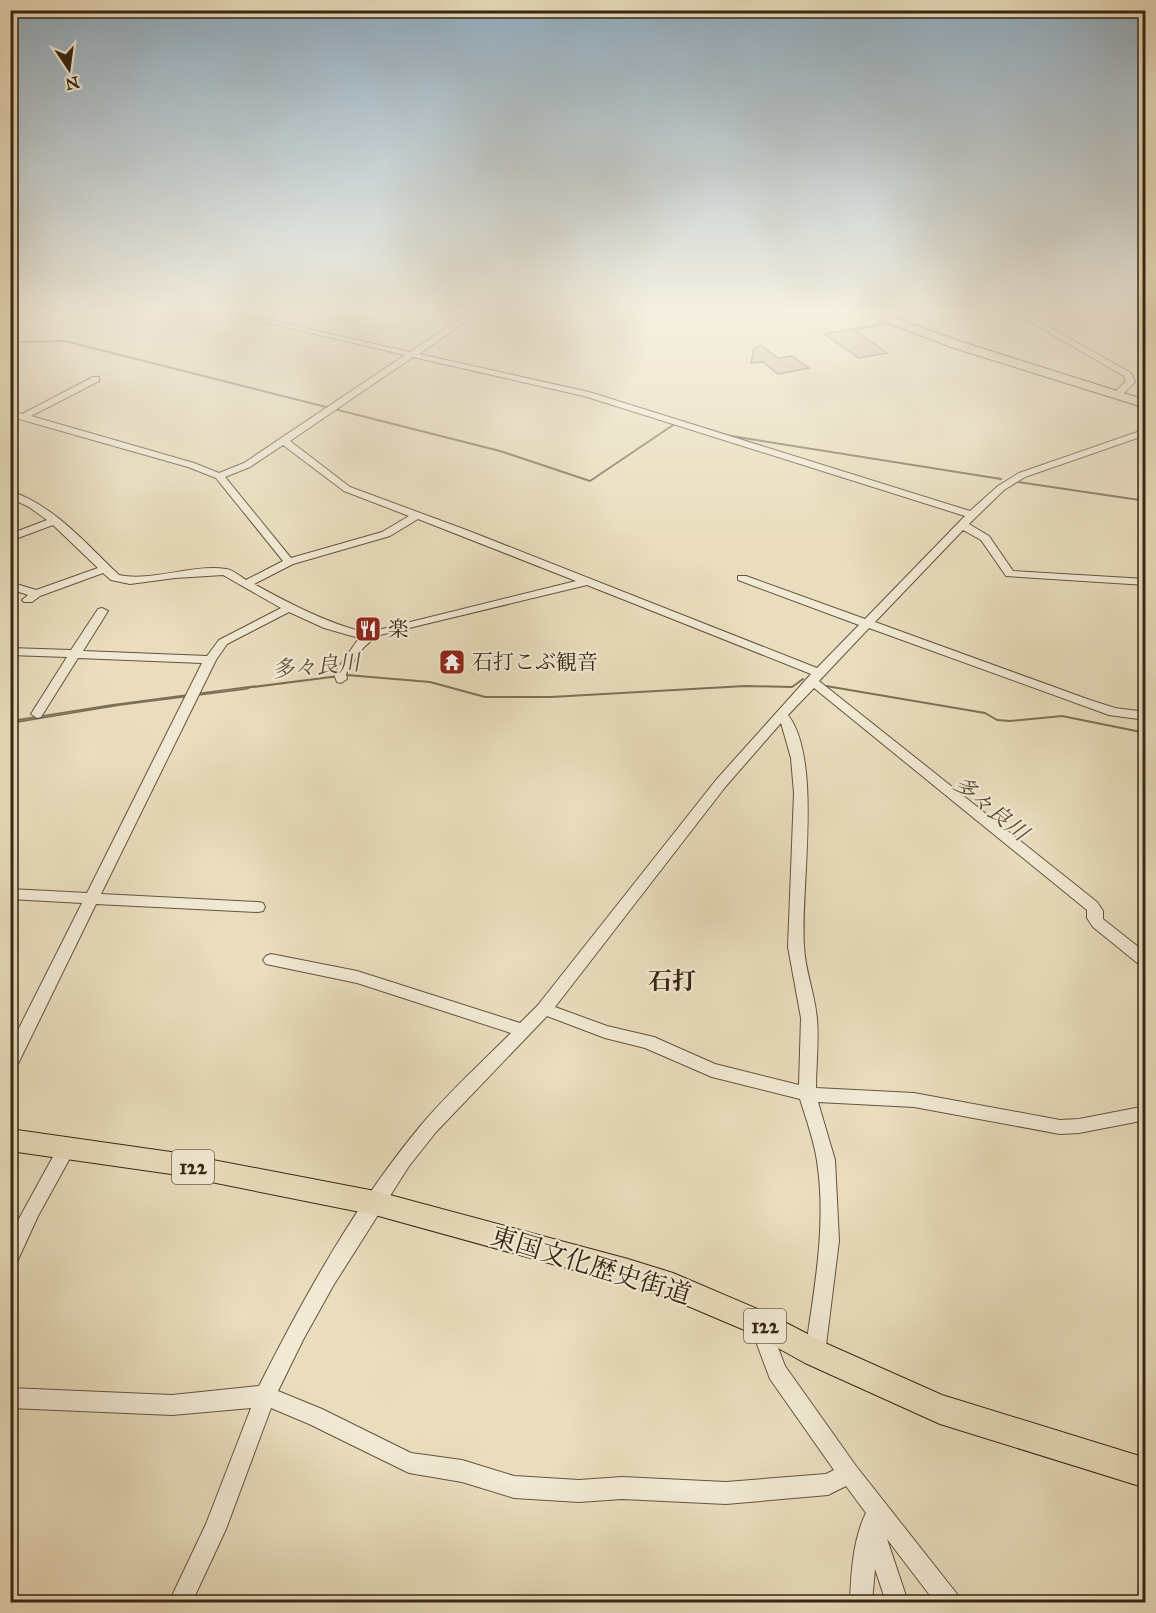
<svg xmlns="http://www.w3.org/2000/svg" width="1156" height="1613" font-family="'IM FELL Great Primer','Noto Serif JP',serif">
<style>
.green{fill:#cbbea0;stroke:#80725a;stroke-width:1.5}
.water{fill:#ac9f83;stroke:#7d6f56;stroke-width:1.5}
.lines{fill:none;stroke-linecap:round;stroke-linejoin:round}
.stream{stroke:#7d6f56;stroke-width:2}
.minor-casing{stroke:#63543e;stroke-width:2}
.highway-casing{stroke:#362613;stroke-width:2}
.minor{fill:#f1e9d4;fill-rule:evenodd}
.highway{fill:#e9ddbd;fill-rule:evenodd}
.labels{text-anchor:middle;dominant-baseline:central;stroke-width:4.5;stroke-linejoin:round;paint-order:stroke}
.shield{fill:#f1e9d4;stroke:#6e604d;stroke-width:1.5}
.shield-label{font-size:20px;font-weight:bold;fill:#362613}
.poi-label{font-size:21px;fill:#362613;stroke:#f1e9d4;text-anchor:start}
.water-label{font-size:22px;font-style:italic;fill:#594a35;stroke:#f1e9d4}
.quarter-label{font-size:24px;font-weight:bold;fill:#362613;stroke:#f1e9d4}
.near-street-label{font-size:26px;fill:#362613;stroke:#f1e9d4}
</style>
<rect width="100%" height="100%" fill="#e9ddbd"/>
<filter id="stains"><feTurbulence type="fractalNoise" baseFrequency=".00333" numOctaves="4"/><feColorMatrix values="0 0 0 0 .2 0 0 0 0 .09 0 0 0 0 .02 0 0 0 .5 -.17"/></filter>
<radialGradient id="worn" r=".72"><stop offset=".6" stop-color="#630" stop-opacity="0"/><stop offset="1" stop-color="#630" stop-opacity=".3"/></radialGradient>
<path class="green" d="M884 323 887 324 854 330 887 353 859 358 824 334Z
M762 346 778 358 792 356 809 368 778 374 763 362 751 363 754 348Z"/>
<path class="water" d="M255 686 246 689 120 705 11 723V721L111 705Z"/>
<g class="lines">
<path class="stream" d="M229 310 270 319 286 310
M10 342 65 341 500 451 590 481 676 423
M725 435 1001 479
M1018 482 1146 501
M826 686 985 713 997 720 1010 721 1062 716 1146 733
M253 687 347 675 430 682 485 697H551L745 686 792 687 803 679"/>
<defs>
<path id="minor" d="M212 310H225L410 352 473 310H778L774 312 747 314 480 312 419 354 589 392 970 511 998 486 1019 473 1146 429V435L1025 477 1004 490 969 524 989 536 1013 571 1146 579V585L1006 576 981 540 963 530 875 622 1090 700 1115 708 1146 712V720L1109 715 869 628 819 681 1097 902 1103 911V919L1146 953V968L1141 966 1093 927 1087 918V910L814 688 788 715C823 760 800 889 804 946 805 971 815 994 817 1019 819 1041 816 1065 816 1088L914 1093 1060 1120 1079 1119 1146 1106V1120L1079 1133 1060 1134 914 1107 818 1102 835 1160 839 1241 825 1353 822 1360 815 1363 808 1360 805 1353C814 1290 827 1225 817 1161 814 1140 806 1119 800 1099L712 1077 645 1048 605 1038 547 1016 436 1132 409 1166 333 1286 303 1340 278 1391 322 1409 411 1453 462 1460 514 1476 579 1480 622 1477 726 1482 826 1474 834 1470 770 1379 749 1323 752 1316 759 1314 766 1316 785 1366 856 1466 957 1594 960 1602H935L887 1539 908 1602H886L875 1569 872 1602H850C851 1573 853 1539 866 1513L846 1486 828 1495 726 1504 622 1499 579 1502 514 1498 462 1482 409 1473 309 1424 271 1408 226 1529 192 1602H169L206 1524 251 1408 172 1415 10 1408V1388L172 1395 259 1386C305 1295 356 1203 422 1124 449 1092 481 1063 511 1033L357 983 266 964 263 960 266 956 271 954 357 971 520 1023 538 1005 716 780 811 674 587 585 380 635C363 644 355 658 346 674L347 679 341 683 337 682 334 674 359 638 324 628 289 612 227 644 216 660 101 894 258 902 263 903 265 907 263 911 258 912 96 904 16 1068 10 1070V1046L82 903 10 899V889L87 893 202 663 78 658 41 717 37 718 31 714 67 657 10 655V648L71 650 98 609 102 608 108 611 83 651 207 656 219 640 281 608 223 575 175 578 130 584 111 580 103 573 40 596 32 602H24L22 600 28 595 10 589V582L36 590 98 568 53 525 10 541V534L47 520 29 507 10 498V491C54 505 87 545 119 575 151 582 193 564 226 569 233 570 240 576 246 580L283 561 216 478 188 467 19 419 10 416V410L22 414 93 377H99V381L31 416 194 463 219 473 244 463 405 355ZM413 357 584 396 965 516 865 619 746 576H738V580L859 625 817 668 469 531 350 487 290 441ZM283 445 344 491 409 516 382 532 291 558 225 477 250 467ZM418 519 576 581 366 633C325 622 292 605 254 584L293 564 390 536ZM781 723 791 758 794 793 788 947 801 1018 799 1085 715 1064 654 1037 607 1026 555 1007 726 786Z
M1010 310H1019L1131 373 1135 382 1123 394H1117V390L1126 381 1124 376Z
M66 1142 72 1144 75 1149 38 1216 17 1262 10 1264V1235L60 1144Z"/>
<path id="highway" d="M857 310H872L962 342 1146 400V408L954 348 858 312Z
M10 1129 171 1152 375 1191 628 1259 673 1273 769 1314 825 1343 942 1395 1146 1458V1488L940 1424 805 1363 749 1332 669 1298 628 1285 375 1215 171 1174 10 1151Z"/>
</defs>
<use href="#minor" class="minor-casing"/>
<use href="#highway" class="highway-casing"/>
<use href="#minor" class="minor"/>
<use href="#highway" class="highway"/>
</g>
<linearGradient id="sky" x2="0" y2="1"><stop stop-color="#90acc0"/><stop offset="0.58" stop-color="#f5f0e1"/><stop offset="1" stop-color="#f5f0e1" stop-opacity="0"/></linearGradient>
<rect width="1156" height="536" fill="url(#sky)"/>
<defs>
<symbol id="restaurant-square" viewBox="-11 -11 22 22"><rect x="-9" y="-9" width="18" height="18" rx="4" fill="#8f2418" stroke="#f1e9d4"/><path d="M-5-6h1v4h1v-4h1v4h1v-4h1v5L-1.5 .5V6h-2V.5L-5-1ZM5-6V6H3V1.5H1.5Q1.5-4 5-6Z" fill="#fff"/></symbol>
<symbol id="temple-square" viewBox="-11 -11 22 22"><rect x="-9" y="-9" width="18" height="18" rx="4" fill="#8f2418" stroke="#f1e9d4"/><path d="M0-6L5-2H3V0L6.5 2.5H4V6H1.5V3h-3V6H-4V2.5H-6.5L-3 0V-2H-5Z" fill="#fff"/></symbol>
</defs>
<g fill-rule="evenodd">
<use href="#restaurant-square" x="353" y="614" width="30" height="30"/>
<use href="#temple-square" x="437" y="647" width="30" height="30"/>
</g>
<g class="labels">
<g class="shield">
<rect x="172" y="1150" width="42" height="34" rx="4.5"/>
<rect x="744" y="1309" width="42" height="34" rx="4.5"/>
</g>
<g class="shield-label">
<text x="193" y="1167">122</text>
<text x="765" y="1326">122</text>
</g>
<g class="poi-label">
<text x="388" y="629">楽</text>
<text x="472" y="662">石打こぶ観音</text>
</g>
<g class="water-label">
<text transform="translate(316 666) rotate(-5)">多々良川</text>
<text transform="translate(991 808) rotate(39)">多々良川</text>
</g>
<g class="quarter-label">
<text x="672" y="981">石打</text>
</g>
<g class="near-street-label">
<text transform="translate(591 1265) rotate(17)">東国文化歴史街道</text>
</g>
</g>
<rect width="1156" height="1613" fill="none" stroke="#e9ddbd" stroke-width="36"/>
<rect x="12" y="12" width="1132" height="1589" fill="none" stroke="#362613" stroke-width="3"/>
<rect x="18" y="18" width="1120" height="1577" fill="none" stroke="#362613" stroke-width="1.5"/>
<g transform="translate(69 69) rotate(167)" stroke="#f1e9d4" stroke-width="4.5" paint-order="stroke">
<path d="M0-4.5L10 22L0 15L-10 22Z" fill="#362613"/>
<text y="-9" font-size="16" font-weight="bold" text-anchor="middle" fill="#362613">N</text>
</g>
<rect width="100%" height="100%" filter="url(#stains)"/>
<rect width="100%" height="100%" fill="url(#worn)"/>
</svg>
